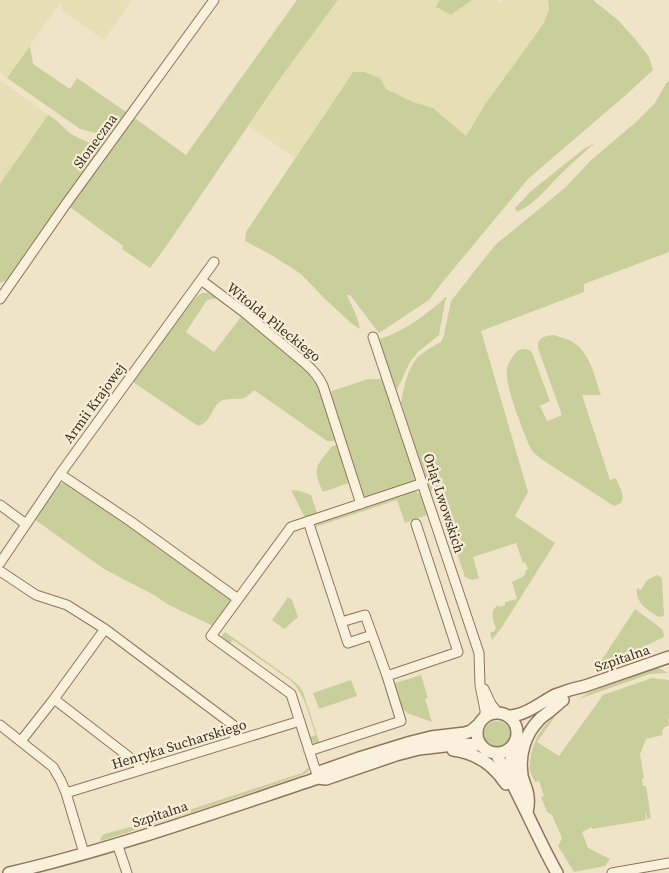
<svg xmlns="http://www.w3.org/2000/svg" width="669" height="873" font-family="'Source Serif 4',serif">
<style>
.farmland{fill:#e6deb5}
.green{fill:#c9cf9b}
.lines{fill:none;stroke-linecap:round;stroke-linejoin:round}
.minor-casing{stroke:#8d765c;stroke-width:11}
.tertiary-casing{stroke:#8d765c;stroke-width:14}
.minor{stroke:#faf1dc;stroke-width:9}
.tertiary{stroke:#faf1dc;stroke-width:11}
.labels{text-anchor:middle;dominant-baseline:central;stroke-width:4.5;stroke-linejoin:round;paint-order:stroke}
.street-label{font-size:14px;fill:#3d2e20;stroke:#f7eed8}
</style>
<rect width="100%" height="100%" fill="#f0e4c8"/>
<path class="farmland" d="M0 0H132L104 40 62 10 60 3 7 78 0 73Z
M338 0H440L436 7 451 15 472 0H496L501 2 503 0H548L549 9 544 23 486 103 466 136 433 108 413 102 386 89 380 78 353 72 295 158 249 126 284 73Z
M0 80 48 115 0 184Z"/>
<path class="green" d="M297 0H338L284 73 167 245 150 268 122 249 123 246 70 207 133 117 186 155Z
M440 0H472L451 15 436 7Z
M548 0H593L618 20 636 40 649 57 653 70 627 94 528 179 441 284 429 300 379 333 350 295H347L357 317 360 329 352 324 324 298 301 274 273 256 245 241 246 232 353 72H364L380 78 386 89 413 102 433 108 466 136 486 103 544 23 549 9Z
M30 46 33 64 70 89 77 78 129 114 113 137 80 129 7 78Z
M669 81V252L584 284V292L481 331 528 492 515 516 555 543 502 627 492 640 490 633 494 631 496 628C493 619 489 611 498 605L499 607 505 605V602L517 599 512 582 524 576 526 570 528 569 525 562 523 563 516 543 473 557 479 578 472 580 465 577 436 490 430 491 401 403C403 389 408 368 417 358 424 351 433 346 441 342L444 335 451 301 495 245 566 187 590 161 636 122 655 103 667 82Z
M48 115C57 119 62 127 70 133 80 140 92 143 103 149L11 279 0 283V184Z
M595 143C580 155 567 168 554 181 543 193 532 205 517 212L515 208 531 191 585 148Z
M202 293H208L216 298 207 300 186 332 214 352 241 317 245 319 304 368 318 387 336 438 334 441H327L254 390C251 393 247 397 244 398 238 400 229 398 223 400 211 405 213 422 198 426L133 382 175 324 196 297Z
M447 297 445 302 439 335 417 353 410 362 397 390 383 356 379 339C402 333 425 315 443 300L444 298Z
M554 335C559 337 564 338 569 340 590 350 594 375 601 395H582L610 480 616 478C620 489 630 502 614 506L541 459 533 452 529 445C523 430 504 384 507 370 507 366 511 359 513 356 518 349 522 348 530 350L533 355 550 401 540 406 547 421 562 415 538 348C537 337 545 336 554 335Z
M368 379H385L417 476 413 482 367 497 364 496 329 393 332 391Z
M337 445 341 450 352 482 323 492C311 467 317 466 332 446Z
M60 483 69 484 133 529 231 596V600L213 626 169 605 154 595 104 569 34 519Z
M291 490 300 491 311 495 317 513 325 510 326 511 305 518Z
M415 491 421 495 427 515 405 523 397 500 315 527 316 523Z
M657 575 662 578 664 616 658 617C647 609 635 603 637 588L641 590 647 580Z
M288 597 292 600 298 617 284 629 272 620Z
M635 609 658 626 662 629 664 635V637L631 653 608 661 596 669Z
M225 632 291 679 299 686 303 692 320 744C314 745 312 743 310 737L316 735C309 717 305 693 290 680L233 640 229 645 220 638Z
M657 668 661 669 668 673 650 674 579 699 590 692Z
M421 675 428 698 425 699 432 722 407 713 406 711 401 712 392 684Z
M652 678 669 680V718L668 719 669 725 665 727 662 731 663 735 646 739 640 754 644 778 642 779 643 786H646L651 818 647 819 646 813H645L646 820 592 829V827L582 832 588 848 610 859 605 866 574 872 558 846 562 838 552 815 547 812 541 797 544 796 539 781 535 782C533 778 531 774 530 771 529 770 530 765 530 763 531 744 541 726 556 715L537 742 559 756 603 695Z
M351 680 357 696 319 709 313 693Z
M484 734a13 13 0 1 1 26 0a13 13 0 1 1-26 0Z
M309 767 308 772 302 775 217 804 101 841 100 840 102 836 104 834 168 817 302 773Z"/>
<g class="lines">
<defs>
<path id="minor" d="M201 280 245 313 306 364C314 371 319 377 323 386L361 504
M0 299 66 204 214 0
M373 337 479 653 480 685 485 710V717
M60 474 130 521 238 599
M0 505 26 524
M308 521 348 643 372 635
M0 563 60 474 214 262
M0 571 36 595 67 605 105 629 233 725 235 741
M387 676 458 652 416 524
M484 689 491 704 498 713
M54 699 137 763 140 770
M0 725 53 767 61 781 66 793 84 853
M21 741 54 699 105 629
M309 751 401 721 387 676 365 615 341 622
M318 778 291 694 211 636 291 527 423 483
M66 793 300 721
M117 843 127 873
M612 873 669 863"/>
<path id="tertiary" d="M477 733a20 20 0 1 1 40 0a20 20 0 1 1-40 0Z
M508 716C525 716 540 703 555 695 565 691 575 688 585 686L669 657
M513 746 511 755V758L518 780
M453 750C476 753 493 764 506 784
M496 754C519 792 535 834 557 873
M318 778 322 771 359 758 411 742 431 737 465 733 471 731 478 725
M527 813C528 808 529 802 528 797 528 790 523 782 522 775 519 755 525 734 539 720 542 716 547 714 551 710 555 707 559 703 563 700
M9 873C114 849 216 812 318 778L326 779 396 755 419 749 462 744 480 745"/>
</defs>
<use href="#minor" class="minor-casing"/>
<use href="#tertiary" class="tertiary-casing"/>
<use href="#minor" class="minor"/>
<use href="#tertiary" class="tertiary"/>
</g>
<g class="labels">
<g class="street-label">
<text transform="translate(95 141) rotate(-54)">Słoneczna</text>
<text transform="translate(274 322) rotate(39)">Witolda Pileckiego</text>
<text transform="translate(94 403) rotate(-54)">Armii Krajowej</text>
<text transform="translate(444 503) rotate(72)">Orląt Lwowskich</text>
<text transform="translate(622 658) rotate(-19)">Szpitalna</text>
<text transform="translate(179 744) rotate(-17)">Henryka Sucharskiego</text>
<text transform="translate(160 814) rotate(-18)">Szpitalna</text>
</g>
</g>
</svg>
